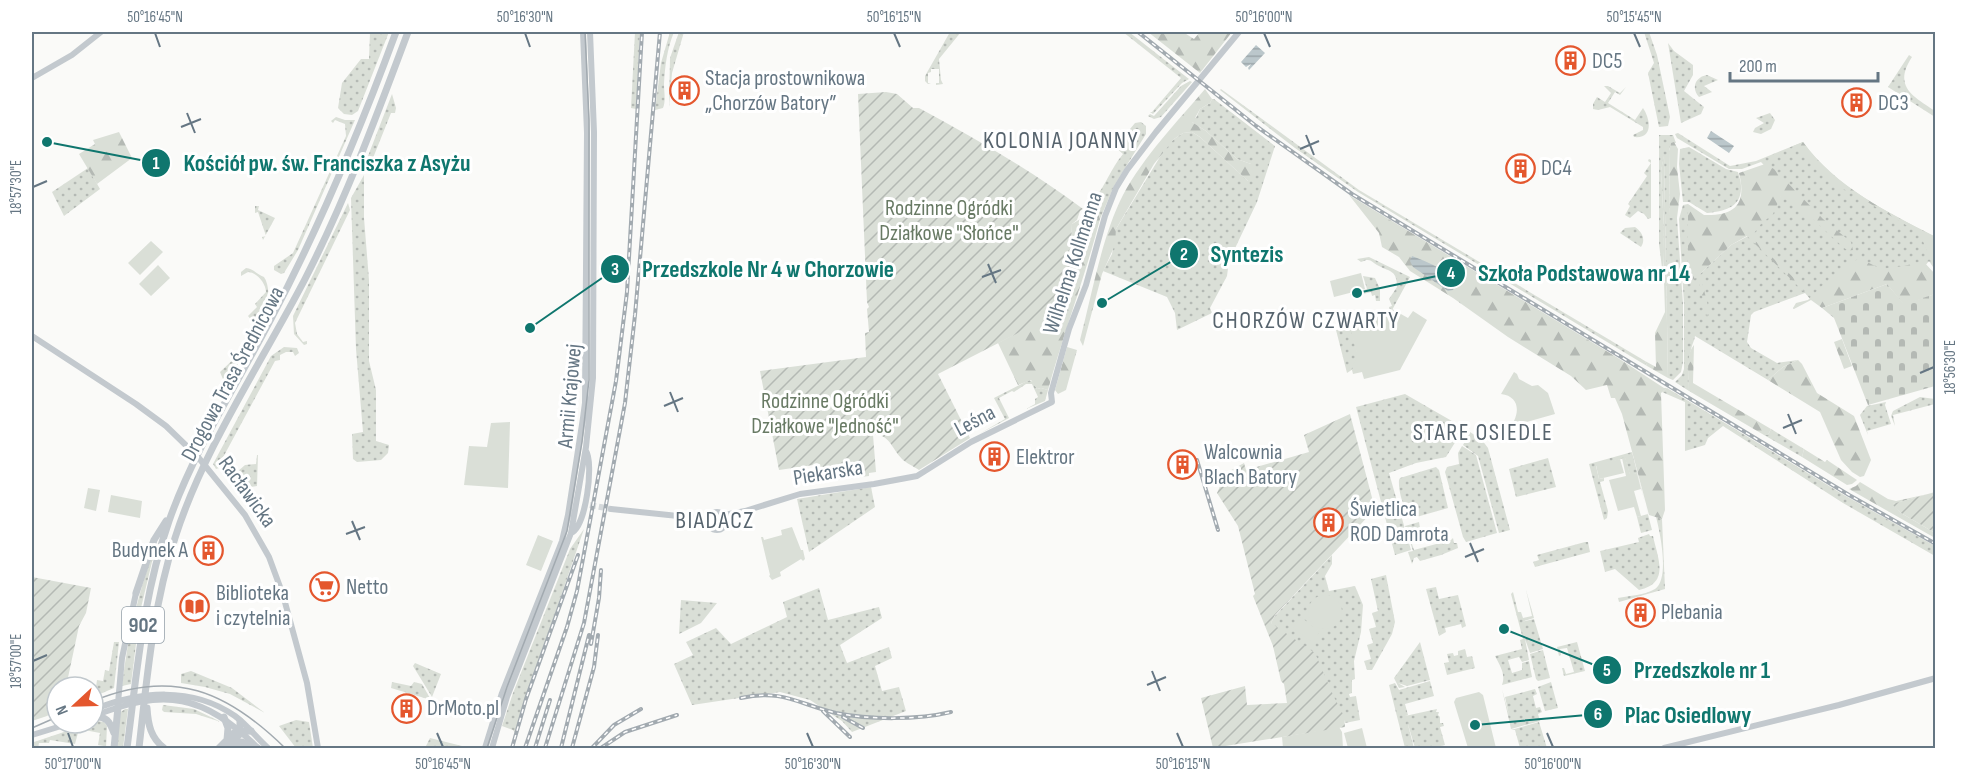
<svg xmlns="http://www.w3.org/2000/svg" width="1967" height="780" font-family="'Sofia Sans Condensed',sans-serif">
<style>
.grass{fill:url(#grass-dots)}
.forest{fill:url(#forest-firs)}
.cemetery{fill:url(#cemetery-stones)}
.park{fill:#dadfd7}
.garden{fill:url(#garden-furrows)}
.water{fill:url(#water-rules)}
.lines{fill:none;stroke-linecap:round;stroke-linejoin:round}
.stream{stroke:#bbc7cb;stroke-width:1.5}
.secondary-tunnel{stroke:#d5d9db;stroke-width:6;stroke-dasharray:6 3;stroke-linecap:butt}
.secondary{stroke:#c3c9ce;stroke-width:6}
.primary{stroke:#c3c9ce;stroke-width:7}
.tram{stroke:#a2aab0;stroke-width:1.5}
.rail-casing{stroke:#a2aab0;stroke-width:4}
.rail{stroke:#fff;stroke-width:1.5;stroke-dasharray:4.5;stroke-linecap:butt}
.ticks{fill:none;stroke:#657683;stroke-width:2}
.labels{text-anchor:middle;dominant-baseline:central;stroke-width:6;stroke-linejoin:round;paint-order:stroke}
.shield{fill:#fff;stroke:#939fa8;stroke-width:1.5}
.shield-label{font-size:21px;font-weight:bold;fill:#657683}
.poi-label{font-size:22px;fill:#657683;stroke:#fff;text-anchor:start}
.park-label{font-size:22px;fill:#687a64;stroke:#fff}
.street-label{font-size:22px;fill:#657683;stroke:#fff}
.neighbourhood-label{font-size:24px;letter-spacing:1.5px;fill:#57646e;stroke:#fff}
.leader{fill:none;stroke:#0f766e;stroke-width:2}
.callout-dot{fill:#0f766e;stroke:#fff;stroke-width:2}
.mark-label{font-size:18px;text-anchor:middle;font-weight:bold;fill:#fff}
.callout-label{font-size:24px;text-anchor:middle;font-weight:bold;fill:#0f766e;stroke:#fff;stroke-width:6;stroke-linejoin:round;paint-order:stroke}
.neatline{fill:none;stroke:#657683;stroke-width:2}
.ticks-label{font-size:15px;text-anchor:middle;fill:#657683}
</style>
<defs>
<pattern id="grass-dots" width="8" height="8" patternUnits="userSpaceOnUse" patternTransform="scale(1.5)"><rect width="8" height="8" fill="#dadfd7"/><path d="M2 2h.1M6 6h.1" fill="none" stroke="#b4b9b4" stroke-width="1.8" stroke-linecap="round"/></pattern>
<pattern id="forest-firs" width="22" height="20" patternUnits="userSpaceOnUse" patternTransform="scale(1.5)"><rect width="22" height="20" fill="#dadfd7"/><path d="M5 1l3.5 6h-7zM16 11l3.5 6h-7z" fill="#b4b9b4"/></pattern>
<pattern id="cemetery-stones" width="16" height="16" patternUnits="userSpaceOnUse" patternTransform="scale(1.5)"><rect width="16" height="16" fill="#dadfd7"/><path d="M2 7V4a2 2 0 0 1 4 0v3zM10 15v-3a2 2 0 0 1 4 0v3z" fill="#b4b9b4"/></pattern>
<pattern id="garden-furrows" width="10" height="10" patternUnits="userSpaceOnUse" patternTransform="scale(1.5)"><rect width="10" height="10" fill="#dadfd7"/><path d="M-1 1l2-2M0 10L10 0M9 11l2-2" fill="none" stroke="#b4b9b4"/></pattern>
<pattern id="water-rules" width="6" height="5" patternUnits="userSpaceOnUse" patternTransform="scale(1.5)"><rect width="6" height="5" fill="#bbc7cb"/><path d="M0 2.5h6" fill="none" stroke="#9ca6aa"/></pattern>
</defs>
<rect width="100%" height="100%" fill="#fafaf8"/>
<path class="grass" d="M370 32H389L358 111 352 115 344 114 338 108 342 83 361 59H369Z
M635 32H640L636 109 631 108Z
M670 32H674C667 49 665 66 664 84 664 92 666 101 663 108L655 110 661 63Z
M679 32H684L672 73 669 107 670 58Z
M950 32H961L939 59 941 80 943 84 936 85V83H939V69H931V72L928 73V83L931 84H928L925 81V76Z
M1123 32H1129L1189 79 1182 83 1153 114 1150 112H1152L1181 78Z
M1644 32H1649L1657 55 1670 117 1668 126 1659 127 1648 73 1654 63Z
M1668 43 1674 51 1693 65V75L1684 91 1704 107 1701 114 1681 123Z
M1909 55 1912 57C1893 86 1912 96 1935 111V117L1888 87Z
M1707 75 1718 80 1704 86 1712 92 1699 97C1691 88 1695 77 1707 75Z
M1190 81 1192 82 1161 117 1154 119 1148 116 1150 114 1154 116 1181 86Z
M1604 86H1608L1620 93 1626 87 1620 95 1615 92 1608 103 1635 120 1643 108C1651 120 1653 139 1634 137L1633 135 1643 130V127L1610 107 1598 110 1593 109V104L1597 97 1605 102 1611 93Z
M1221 89 1359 190 1645 361 1647 366 1358 192 1295 148 1220 90Z
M392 94 396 108 395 113H391L373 158 377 160 373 165 363 169Z
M1212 99H1214L1275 146 1257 202 1229 261 1227 276 1210 308 1212 313 1177 330 1175 313 1167 297 1103 271 1112 254 1116 229 1166 147 1174 139 1183 133 1192 132 1200 137 1248 181 1251 164 1237 159 1206 131 1192 122V115L1196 118 1200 109 1210 103Z
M1770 113 1775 120 1771 129 1761 134 1753 132 1755 128 1764 123 1756 118Z
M336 117 345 120H355L298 250 284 273 281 274 274 270V266L293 253 346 136 345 124 335 120 333 123 331 121Z
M1141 122 1146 126V134L1114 186 1100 219 1096 208 1088 211 1086 207C1105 191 1108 172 1123 154L1115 147 1135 123Z
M1678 133 1730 166 1756 161 1803 142C1835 187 1886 211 1934 236L1935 270 1929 261 1925 266 1811 300 1805 293 1754 312 1751 315 1747 342 1751 348 1777 363 1798 360 1783 367 1768 380 1695 336C1694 342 1692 344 1691 350 1687 362 1689 378 1689 391L1675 382 1682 375 1684 369V304L1679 219 1683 205 1688 204V282L1700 274 1731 245 1748 236 1786 189 1761 162 1742 169H1729L1677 138 1675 134Z
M1659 135H1673L1676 143H1671L1669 151 1670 216 1677 218 1683 304V362L1681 372 1673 380 1668 378 1664 156 1661 171 1664 228 1663 276 1659 244Z
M1689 147 1726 169 1738 172C1739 176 1741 181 1741 186 1742 208 1724 211 1707 213L1689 202H1683L1679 164 1680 149Z
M1649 159 1651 160V218L1648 219 1644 214 1638 211 1630 218 1625 215 1630 206 1628 204 1647 176 1644 173 1651 163 1648 161Z
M88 168 100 189 64 216 52 192Z
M364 175V218L369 280V361L376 390V441L389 445 388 453 381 460 357 462 353 459 352 434 363 432 356 349 351 198Z
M348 203 350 210 295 323 297 334 303 342 307 341V344L304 345 294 334 293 316Z
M255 206H259L258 210 275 218 263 240 262 237 266 236 258 212 255 213Z
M1635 227C1642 232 1646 239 1641 247L1620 233 1625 228Z
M1369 257 1410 277 1391 312 1389 307 1392 306 1389 299 1397 287C1397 270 1390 272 1379 266 1371 262 1371 257 1361 262L1357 259Z
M246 268C253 268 257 275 264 277 281 303 242 360 228 383L225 384 220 372 241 352 239 349C247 341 252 334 253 322L248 316 257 307 255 304 266 292C266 283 256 272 248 272L241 276V272Z
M1363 276 1375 278 1380 289V301H1376L1375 295 1372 296 1371 292 1351 297 1350 294 1367 289Z
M1351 327 1358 356 1353 369 1347 373 1336 330Z
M284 347 297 348 299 353 295 356 293 352H286L280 355V360L275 361 220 463 237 472 245 465 256 464 257 455H258L257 486 250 487 226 469 222 467 216 469 213 464 271 356Z
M1029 380 1033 382 1037 389 1041 388 1048 390 1045 401 1026 409 1035 404V399L1038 397 1032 384H1026L1014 392 1012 391 999 398 1009 418 979 434 1005 419 994 398Z
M1667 388 1844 495 1935 546V556L1843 503 1723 426 1708 438 1705 445 1685 451V402L1662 392Z
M1405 394 1464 428 1446 457 1416 463 1389 473 1411 550 1395 555 1356 407Z
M1920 397 1935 399V404L1893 415 1895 426 1891 416 1893 411Z
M1886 402 1885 405 1891 424 1867 431 1868 435 1860 415 1867 406Z
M1771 429 1804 449 1802 457 1764 435H1768Z
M1470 432 1482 440 1488 448 1510 530 1499 533 1478 456 1463 445Z
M1462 446 1476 455 1497 533 1466 542 1463 537 1445 472 1447 467 1459 464 1458 453Z
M1632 452 1652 530 1641 533 1637 517 1648 514 1637 473 1630 475 1625 458 1596 466 1599 479 1604 478V481L1600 482 1608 511 1607 518 1604 520 1589 464Z
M1548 458 1556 487 1516 497 1509 469Z
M1436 467 1439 470 1448 508 1413 518C1404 513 1398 491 1399 480L1400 478Z
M871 487 875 507 809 552 797 499Z
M1656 517 1662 519 1665 589 1619 602 1618 598C1629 596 1645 595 1655 589 1670 579 1660 532 1656 517Z
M1419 522 1420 528 1414 529 1417 540 1411 541 1414 550 1451 540 1453 538 1454 543H1457L1458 548 1441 555 1420 561 1417 557 1414 558 1412 564 1408 552 1413 551 1405 526Z
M584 529 524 704 515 733 513 730 502 726 513 693 570 549Z
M1649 534 1650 536H1653C1658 559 1670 583 1639 590L1615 569 1605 572 1600 551 1639 542 1638 538Z
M157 541 140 612 131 684 122 686C128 634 139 590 157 541Z
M1585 542H1588L1590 552 1535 567 1533 562 1539 560 1537 555Z
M1332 555V564L1325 576 1329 591 1355 586 1363 605 1361 632 1354 661 1355 679 1352 680V693L1349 694 1350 697 1356 696 1360 720 1345 723C1341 697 1290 645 1271 623L1274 617Z
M1386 575 1395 622 1392 634 1372 670H1367L1364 661 1371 659 1367 645 1373 643 1369 629 1376 627 1372 613 1378 611 1371 579Z
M1436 587 1439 599 1458 595 1466 626 1462 628 1461 624 1445 628 1446 632 1439 636 1426 589Z
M819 588 828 620 879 607 882 618 840 645 847 663 889 647 892 658 875 666 882 691 899 687 906 711 852 732 842 721 810 700 780 692 692 705 674 664 693 655 686 642 716 628 731 644 787 617 783 602Z
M1526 590 1534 618 1521 622 1534 619 1543 649 1530 653 1525 639 1529 660 1522 662 1519 657 1508 660 1512 673 1522 670V663L1529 661 1532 677 1502 685C1506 674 1500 666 1495 656L1522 649 1520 640 1523 639 1511 594 1513 592 1518 612H1521L1523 618 1532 616Z
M681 600 717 603 701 623 679 634Z
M114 642H119L114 688 93 697V687L91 686 96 687 97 680 103 681 105 670 109 671Z
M1420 642 1430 680 1407 686 1398 683 1405 687 1399 688 1394 678Z
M1577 642 1585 671 1564 676 1562 668H1564L1566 674 1574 672 1567 648 1560 649 1561 655 1559 656 1557 647Z
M1465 649 1467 657 1472 656 1475 668 1447 675 1444 663 1449 662 1447 654 1453 653 1454 656 1458 655V651Z
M1543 650 1550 678 1538 681 1536 679 1530 654Z
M415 663 441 674 432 697 413 666Z
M191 671 232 688 265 713 230 694 205 687 181 683V674Z
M1430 681 1434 696 1405 704 1408 715 1405 716 1437 709 1436 712H1439L1438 715 1440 717V723H1443L1444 726 1440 727 1445 745 1432 748H1415L1407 721 1414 748H1405L1389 685 1395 683 1399 690Z
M392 682 411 686 414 682 422 684 431 700 391 688Z
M1551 682 1558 708 1545 711 1538 687Z
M1502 689 1509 715 1505 697 1535 689 1537 694 1533 696 1536 708 1540 707 1542 712 1538 714 1540 721 1511 729Z
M163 705 194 709 221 722 196 714 164 712 162 710Z
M125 709H128L123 748H116L118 714Z
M296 720 309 722 313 748H296L279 726Z
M97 721 104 722 107 726 106 748 104 746 98 745 100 733 79 729 75 744 50 740 49 743H39L38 748H32V744L34 742Z
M1539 722 1547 748H1520L1515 730H1511Z
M430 738 470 748H434L426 746Z"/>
<path class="forest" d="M1148 32H1183L1194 39 1200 32H1232L1200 73Z
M1205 89 1212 99 1210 103 1200 109 1195 118 1192 116V122L1206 131 1237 159 1251 164 1256 172 1254 180 1248 181 1200 137 1192 132 1183 133 1174 139 1154 164 1116 229 1115 245 1102 274 1083 346 1080 340C1092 294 1102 236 1123 195 1144 156 1177 122 1205 89Z
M119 132 132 158 97 184 79 154 95 144 93 140Z
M1674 142 1678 149 1677 167 1680 194 1677 218H1670L1669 151 1671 143Z
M1803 142C1836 187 1887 212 1935 237V259L1929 255 1921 237 1916 231 1854 194 1830 183 1801 150 1793 146Z
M1664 154 1668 378 1647 366 1645 361 1656 367 1655 333 1665 312 1663 250 1664 228 1661 171Z
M1765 164 1774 169 1823 219 1851 242 1853 250 1849 251 1844 248 1790 198 1781 196 1773 214 1761 224 1751 237 1798 282 1805 293 1747 236 1731 245 1700 274 1709 310 1707 317 1698 277 1688 282V204L1704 215C1735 216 1747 204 1739 173Z
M1349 195 1618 358 1664 388H1667L1661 393 1665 510 1662 519 1649 515 1622 414 1615 398H1611L1607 385 1586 390 1571 376 1508 337 1453 298 1410 271 1399 257 1382 247 1379 233Z
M1092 208 1097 210 1100 219C1085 277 1064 332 1048 390L1041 388 1037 389 1031 380 1018 385 998 343 1065 308 1071 247 1072 224 1087 215Z
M1859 258 1881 269 1904 266 1923 261 1935 274V294L1904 305 1887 284 1822 308 1811 300 1794 309 1793 308 1796 303 1808 300 1827 281Z
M1842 339 1852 366 1844 369 1834 342Z
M1694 345 1693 383 1771 429 1768 435H1764L1689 391C1689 377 1685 355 1694 345Z
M1067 347 1077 350 1066 390 1058 394 1055 390Z
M1798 360 1802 364 1817 393 1854 416 1871 460 1864 476 1860 477 1852 472 1841 460 1820 412 1768 380 1783 367Z
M1804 449 1825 462 1827 460 1857 480 1852 484 1847 485 1802 457Z
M1860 482 1888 499 1896 501 1928 494 1893 504 1901 513 1935 533V538L1849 489 1856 486Z"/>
<path class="cemetery" d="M1887 284 1904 304 1935 294V386L1868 405 1834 318 1822 308Z"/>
<path class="park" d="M151 241 163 252 140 275 128 263Z
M158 265 170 278 151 296 139 284Z
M1361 273 1365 289 1334 297 1330 281Z
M1392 309 1408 318 1413 311 1427 320 1400 370 1364 379 1362 372 1353 374 1352 370 1357 354 1349 322 1390 312Z
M1514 372 1517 374 1519 379 1532 386 1538 385 1548 393 1555 414 1516 425 1514 421C1520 408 1517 396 1501 394Z
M510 422 508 488 464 485 469 446 487 447 491 423Z
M1625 457 1630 474 1637 473 1641 489 1634 491 1641 516 1637 517 1634 507 1618 511 1609 480 1626 476 1622 458Z
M1620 459 1624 473 1599 479 1596 465Z
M88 488 100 490 96 511 84 508Z
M111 495 142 501 140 518 108 512Z
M792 527 801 550H803L805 559 803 561 801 559 780 572 781 576 772 580 769 576 770 575 761 537H763L764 540 782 535 781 530Z
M538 535 553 541 541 571 526 565Z
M1308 612a17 17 0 1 1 34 0a17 17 0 1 1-34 0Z
M1301 617 1320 632 1312 642 1293 628Z
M1479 692 1483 695 1496 748H1468L1454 702 1456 698Z
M1339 727 1342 732 1343 748H1283L1282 737Z
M1362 728 1367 748H1348L1344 733Z"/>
<path class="garden" d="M886 92 897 94 913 108H919C976 139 1031 170 1083 209L1080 211 1077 220 1072 224 1071 247 1076 249 1065 309 938 374 970 438 919 470C913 466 906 463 902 459 892 449 889 433 873 435L876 472 869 473V476L824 482 820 464 779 470 760 371 866 357 865 333 869 332 867 309 869 307 867 302 858 94Z
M1350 414 1375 509 1275 615 1271 623 1315 653 1334 697 1344 716 1345 727 1213 748 1201 698 1245 686 1247 705 1287 703 1284 684 1281 681 1273 646 1253 596 1255 594 1238 526 1217 493 1226 473 1244 463 1246 470 1309 452 1304 435Z
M1935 492V533L1901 513 1892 504Z
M32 577 91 588 86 613 79 626 66 687H57V709L47 716 32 721Z"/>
<path class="water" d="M1256 45 1265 53 1249 70 1248 68 1251 64 1246 67 1241 62Z
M1711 131 1734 146 1729 153 1707 138Z
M1412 256C1429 263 1445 268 1456 283L1453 290 1448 291 1413 267 1410 261Z"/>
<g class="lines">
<path class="stream" d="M409 720 414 710"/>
<path class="secondary-tunnel" d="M590 505 611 509"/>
<path class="secondary" d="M32 78 72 55 101 32
M32 336 136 404 166 426 198 457 245 515 269 557 283 595 307 683 318 748
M611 509 707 519
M708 521a9 9 0 1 1 18 0a9 9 0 1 1-18 0Z
M724 515 745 511 800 494 874 484 917 476 971 442 1052 402 1051 393 1069 329 1086 285 1105 216 1116 188 1127 170 1156 132 1239 32
M571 533C586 527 594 463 586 451
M118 703 122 658 136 593
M93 710C139 691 192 686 235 716 247 725 257 738 268 748
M94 716C164 688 204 694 258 748
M32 735 71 723
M485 748 502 693 562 541 568 515 583 418 585 403 587 133 583 32
M492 748 507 697 571 533 586 447 593 378 594 132 590 32
M1664 748 1839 705 1936 678"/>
<path class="primary" d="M136 593 154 540 166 521
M147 708C148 725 151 738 164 748
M93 717C106 715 110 722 114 733
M224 717 228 728 227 740
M231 744 240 734V721
M114 748 118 707
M127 748C137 672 143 595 169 521 194 450 236 386 271 319 320 226 360 130 396 32
M139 748C147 678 153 606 175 538 203 449 262 362 305 279 346 199 377 115 408 32
M219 748 235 732 251 731
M228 748 242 742 258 748"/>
<path class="tram" d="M93 701C173 668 227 691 285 748
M32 728 57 717
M487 748 507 687 567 531 582 442 589 380V120L585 32"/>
<defs>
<path id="rail" d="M1138 32 1256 126 1352 194 1849 495 1936 544
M1197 460 1218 530
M591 644 599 598 601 570
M741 698C783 689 798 704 836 713 870 720 918 720 951 712
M823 711 850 737
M843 717 863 728
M512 748 526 699 578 555
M525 748 567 627 577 591 616 381 627 292 642 32
M535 748 550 700
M545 748 584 623 625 403 635 315 660 32
M561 748 589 635
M572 748 594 667 598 635
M592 748 614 725 641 709
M601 748 625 732 677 715"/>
</defs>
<use href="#rail" class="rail-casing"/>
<use href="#rail" class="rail"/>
</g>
<path class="ticks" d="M155 33 160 47M525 33 530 47M894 33 900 47M1264 33 1270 47M1634 33 1640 47M187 113 195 133M181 127 201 119M1306 135 1314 155M1300 149 1319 141M33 187 47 181M988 264 996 283M982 277 1001 270M1920 373 1934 367M670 392 678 412M664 406 683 398M1788 414 1796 434M1783 428 1802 420M352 521 360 540M346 534 365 527M1470 543 1478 562M1465 557 1484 549M33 661 47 655M1152 671 1160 691M1147 685 1166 677M68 733 73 747M437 733 443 747M807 733 813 747M1177 733 1183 747M1547 733 1553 747"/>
<defs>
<symbol id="building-ring" viewBox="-11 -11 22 22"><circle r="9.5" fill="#fff" stroke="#e4572e" stroke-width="1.5"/><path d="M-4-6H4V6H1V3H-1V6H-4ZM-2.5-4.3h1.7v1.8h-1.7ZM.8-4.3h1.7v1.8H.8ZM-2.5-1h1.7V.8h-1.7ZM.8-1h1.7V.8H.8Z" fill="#e4572e"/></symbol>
<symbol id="supermarket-ring" viewBox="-11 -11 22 22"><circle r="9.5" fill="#fff" stroke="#e4572e" stroke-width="1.5"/><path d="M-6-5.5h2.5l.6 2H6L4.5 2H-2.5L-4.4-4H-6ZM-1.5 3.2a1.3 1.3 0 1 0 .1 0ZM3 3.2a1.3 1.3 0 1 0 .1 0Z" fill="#e4572e"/></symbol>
<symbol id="library-ring" viewBox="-11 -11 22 22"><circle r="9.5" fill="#fff" stroke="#e4572e" stroke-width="1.5"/><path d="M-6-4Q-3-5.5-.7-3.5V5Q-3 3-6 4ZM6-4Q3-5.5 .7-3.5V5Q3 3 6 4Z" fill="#e4572e"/></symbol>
</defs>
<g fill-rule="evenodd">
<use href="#building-ring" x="1554" y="44" width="33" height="33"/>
<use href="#building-ring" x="668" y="74" width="33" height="33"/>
<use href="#building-ring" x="1840" y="86" width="33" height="33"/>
<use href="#building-ring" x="1504" y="152" width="33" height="33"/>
<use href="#building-ring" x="978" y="440" width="33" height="33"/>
<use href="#building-ring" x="1166" y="448" width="33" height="33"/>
<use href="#building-ring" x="1312" y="506" width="33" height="33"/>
<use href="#building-ring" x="192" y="534" width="33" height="33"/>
<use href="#supermarket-ring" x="308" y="570" width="33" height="33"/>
<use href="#library-ring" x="178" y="590" width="33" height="33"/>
<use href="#building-ring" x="1624" y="596" width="33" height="33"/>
<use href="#building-ring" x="390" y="692" width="33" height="33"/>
</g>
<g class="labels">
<rect class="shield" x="122" y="607" width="42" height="36" rx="4.5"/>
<g class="shield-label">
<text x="143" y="625">902</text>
</g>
<g class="poi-label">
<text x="1592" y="61">DC5</text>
<text x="705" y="78">Stacja prostownikowa<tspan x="705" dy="25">„Chorzów Batory”</tspan></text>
<text x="1878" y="103">DC3</text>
<text x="1541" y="168">DC4</text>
<text x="1204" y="452">Walcownia<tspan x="1204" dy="25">Blach Batory</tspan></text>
<text x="1016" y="457">Elektror</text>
<text x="1350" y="509">Świetlica<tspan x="1350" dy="25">ROD Damrota</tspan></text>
<text x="188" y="550" text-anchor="end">Budynek A</text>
<text x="346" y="587">Netto</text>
<text x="216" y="593">Biblioteka<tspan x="216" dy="25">i czytelnia</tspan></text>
<text x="1661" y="612">Plebania</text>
<text x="427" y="708">DrMoto.pl</text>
</g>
<g class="park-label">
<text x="949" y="208">Rodzinne Ogródki<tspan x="949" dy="25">Działkowe "Słońce"</tspan></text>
<text x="825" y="401">Rodzinne Ogródki<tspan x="825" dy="25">Działkowe "Jedność"</tspan></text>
</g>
<g class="street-label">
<text transform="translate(1073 263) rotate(-72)">Wilhelma Kollmanna</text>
<text transform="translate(233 374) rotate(-62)">Drogowa Trasa Średnicowa</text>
<text transform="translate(570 396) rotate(-85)">Armii Krajowej</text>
<text transform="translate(975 421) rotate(-28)">Leśna</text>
<text transform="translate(828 473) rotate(-9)">Piekarska</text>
<text transform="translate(247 492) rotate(54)">Racławicka</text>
</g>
<g class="neighbourhood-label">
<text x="1061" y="140">KOLONIA JOANNY</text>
<text x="1306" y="320">CHORZÓW CZWARTY</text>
<text x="1483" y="432">STARE OSIEDLE</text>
<text x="715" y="520">BIADACZ</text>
</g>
</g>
<path class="leader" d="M47 142L156 163M1102 303L1184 254M530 328L615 269M1357 293L1451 273M1504 629L1607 670M1475 725L1598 714"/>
<g class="callout-dot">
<circle cx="47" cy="142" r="6"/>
<circle cx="1102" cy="303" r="6"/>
<circle cx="530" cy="328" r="6"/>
<circle cx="1357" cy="293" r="6"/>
<circle cx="1504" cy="629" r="6"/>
<circle cx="1475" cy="725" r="6"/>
<circle cx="156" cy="163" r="15"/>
<circle cx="1184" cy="254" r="15"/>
<circle cx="615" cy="269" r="15"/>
<circle cx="1451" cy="273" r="15"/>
<circle cx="1607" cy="670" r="15"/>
<circle cx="1598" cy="714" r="15"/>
</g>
<g class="mark-label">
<text x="156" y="169">1</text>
<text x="1184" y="260">2</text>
<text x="615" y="275">3</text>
<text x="1451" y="279">4</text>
<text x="1607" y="676">5</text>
<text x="1598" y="720">6</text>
</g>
<g class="callout-label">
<text x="327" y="171">Kościół pw. św. Franciszka z Asyżu</text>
<text x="1247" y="262">Syntezis</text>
<text x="768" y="277">Przedszkole Nr 4 w Chorzowie</text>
<text x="1584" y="281">Szkoła Podstawowa nr 14</text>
<text x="1702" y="678">Przedszkole nr 1</text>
<text x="1688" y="723">Plac Osiedlowy</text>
</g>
<rect width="1967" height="780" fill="none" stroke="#ffffff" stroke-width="66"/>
<g transform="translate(75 705) rotate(248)"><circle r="28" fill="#ffffff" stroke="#c1c8cd" stroke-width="1.5"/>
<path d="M0-4.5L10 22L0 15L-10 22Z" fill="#e4572e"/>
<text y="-9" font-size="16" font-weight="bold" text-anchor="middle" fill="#657683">N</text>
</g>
<path d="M1730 72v9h148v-9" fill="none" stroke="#657683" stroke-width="3"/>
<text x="1739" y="72" font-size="18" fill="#657683" stroke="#ffffff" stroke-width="4.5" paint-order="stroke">200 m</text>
<rect x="33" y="33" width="1901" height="714" class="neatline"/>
<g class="ticks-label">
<text x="155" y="22">50°16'45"N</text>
<text x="525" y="22">50°16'30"N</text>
<text x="894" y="22">50°16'15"N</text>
<text x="1264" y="22">50°16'00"N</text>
<text x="1634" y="22">50°15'45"N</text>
<text transform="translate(16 187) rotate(-90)" y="5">18°57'30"E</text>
<text transform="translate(1950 367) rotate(-90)" y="5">18°56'30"E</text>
<text transform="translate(16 661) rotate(-90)" y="5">18°57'00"E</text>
<text x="73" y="769">50°17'00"N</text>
<text x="443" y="769">50°16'45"N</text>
<text x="813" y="769">50°16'30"N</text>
<text x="1183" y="769">50°16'15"N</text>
<text x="1553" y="769">50°16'00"N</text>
</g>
</svg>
